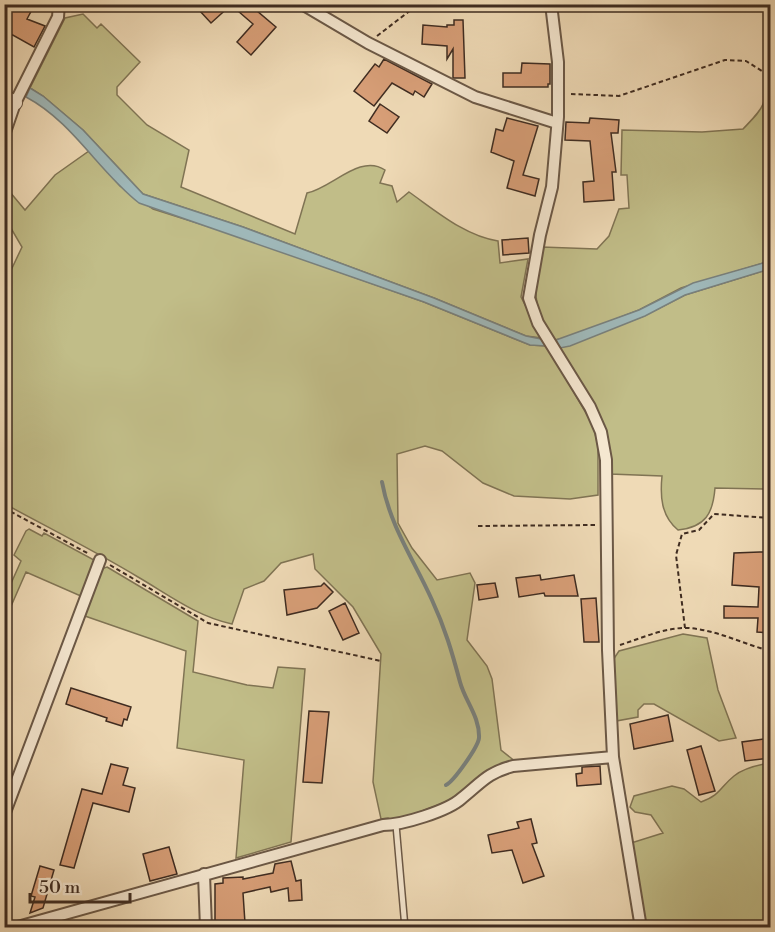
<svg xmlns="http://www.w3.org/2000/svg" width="775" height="932" font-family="'Libre Bodoni',serif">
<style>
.green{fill:#c1bd88;stroke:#807454;stroke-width:1.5}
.water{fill:#9fb8b9;stroke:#79807c;stroke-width:1.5}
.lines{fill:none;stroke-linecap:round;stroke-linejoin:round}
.stream{stroke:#79807c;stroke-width:4}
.building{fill:#d79e77;stroke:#3f2c21;stroke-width:1.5}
.service-casing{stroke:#6b5846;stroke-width:8}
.minor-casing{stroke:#6b5846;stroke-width:14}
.tertiary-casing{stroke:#6b5846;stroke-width:16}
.path{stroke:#3f2c21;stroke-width:2;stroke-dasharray:4.5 3;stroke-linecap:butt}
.service{stroke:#f5e7d0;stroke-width:5}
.minor{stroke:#f5e7d0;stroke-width:10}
.tertiary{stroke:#f5e7d0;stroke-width:14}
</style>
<rect width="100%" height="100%" fill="#efdab6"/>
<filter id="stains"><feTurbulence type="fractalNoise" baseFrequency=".00333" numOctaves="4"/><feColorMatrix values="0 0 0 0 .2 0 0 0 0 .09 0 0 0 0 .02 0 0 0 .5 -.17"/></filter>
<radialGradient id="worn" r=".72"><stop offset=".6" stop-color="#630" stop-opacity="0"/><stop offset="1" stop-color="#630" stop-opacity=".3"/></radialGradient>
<path class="green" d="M83 14 97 28 101 24 140 62 117 87V95L147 125 189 150 181 187 295 234 307 193C332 188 360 153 385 170L380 183 392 186 397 202 409 192C436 211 465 236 498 241L500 263 528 259 521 297 542 338 526 336 434 298 243 227 143 194 83 130 43 96 30 88 65 18Z
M764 75 770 78V261L681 288 639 310 567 338 554 340C530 304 534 288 542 247L597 249 609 236 619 209 629 208 627 175H621L622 130 702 132 743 129C763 108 768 105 764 75Z
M89 151 120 186 153 209 232 234 424 302 530 345 547 346 593 425 598 446V495L570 499 514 496 483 483 442 451 425 446 397 454 398 523 412 548 437 580 470 573 475 583 467 640 487 666 492 679 501 750 516 762C478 768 482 782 456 797 437 807 415 813 394 821L388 818 381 819 373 782 381 654 353 607 315 569 313 554 281 563 264 581 244 589 232 624C196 616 169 595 138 577 95 551 49 528 5 504V283L22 247 5 218V186L25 210 55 175Z
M770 269V489L715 488C713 513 706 527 678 530 661 516 660 496 662 476L610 474 606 431 560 348 644 316 685 295Z
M29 529 42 536 44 533 94 560 96 566 83 597 26 572 5 620V597L21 561 14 555 26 531Z
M107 567 198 621 193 672 247 685 273 688 278 667 305 669 291 842 236 858 244 760 177 748 186 651 82 615 101 569Z
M683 634 707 638 718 690 736 738 719 741 654 704H644L638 710V717L616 721 613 660 619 651Z
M770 763V927H645L631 843 663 833 651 815 635 812 630 807 634 796 672 786 684 789 701 802C721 795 720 787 734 776 744 768 758 765 770 763Z"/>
<path class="water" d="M30 88 43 96 83 130 143 194 243 227 434 298 526 336 541 339 546 346 530 345 424 302 139 203C98 171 73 122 26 97Z
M770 261V269L685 295 645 316 570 346 560 348 556 340 639 310 693 283Z"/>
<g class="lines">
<path class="stream" d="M382 482C390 526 414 560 432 600 445 628 452 652 460 682 465 701 480 717 479 738 478 747 454 781 446 785"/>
</g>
<path class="building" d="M4 4H35L27 19 45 26 34 47 11 34 4 45Z
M205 4H260L256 10 276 27 251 55 237 42 253 24 231 5 211 23 199 10Z
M454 20H463L465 78H453V49L447 59V46L422 44 423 25 447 27V25H454Z
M384 59 432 84 424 97 415 91 413 95 392 83 374 106 354 91 375 64 379 67Z
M522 63 550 64V84H548V87H503V73H521Z
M380 104 399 117 387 133 369 121Z
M507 118 538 126 523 175 539 179 535 196 507 188 514 161 491 152 496 129 503 131Z
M590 118 619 120 618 133H611L616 172H612L614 200 584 202 583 182 594 181 590 141 565 140 566 122 589 123Z
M528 238 529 253 503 255 502 240Z
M760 552H771V633L757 632 758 618H724V606L758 607 759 587 732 585 734 553Z
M540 575 541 580 574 575 578 596H545L544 593 519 597 516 578Z
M324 583 333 592 317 608 287 615 284 590 321 586Z
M495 583 498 597 479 600 477 585Z
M596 598 599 642H584L581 599Z
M345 603 359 633 343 640 329 611Z
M71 688 131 707 127 720 124 719 122 726 106 721 107 718 66 704Z
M309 711 329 712 322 783 303 782Z
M668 715 673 741 634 749 630 724Z
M771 738V758L745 761 742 742Z
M701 746 715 791 699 795 687 750Z
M111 764 128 768 123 785 135 788 129 812 93 803 74 868 60 865 82 789 102 794Z
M600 766 601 784 577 786 576 774 582 773V767Z
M531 819 537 843 532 844 544 876 523 883 512 850 492 853 488 835 519 828 517 822Z
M169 847 177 874 150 881 143 854Z
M291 861 296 881 301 880 302 900 289 901 288 888 271 892 270 887 243 893 245 923 215 927V884L223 883V878L243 877V879L273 873 275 864Z
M40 866 54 870 43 908 30 913 35 897 31 896Z"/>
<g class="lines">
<defs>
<path id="service" d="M396 825 405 928"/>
<path id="minor" d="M302 4 368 43 475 97 557 123
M551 4 558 62V117L552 187 540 235 529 298 538 323 590 407 601 432 606 460 608 650 613 757 641 928
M4 135 15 103 58 17 59 4
M4 815 100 560
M204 874 206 928
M14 928 383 825C402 825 448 811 462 798 482 782 487 773 513 766L613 757"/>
<path id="tertiary" d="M4 97 15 103"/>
</defs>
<use href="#service" class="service-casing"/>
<use href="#minor" class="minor-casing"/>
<use href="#tertiary" class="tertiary-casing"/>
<path class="path" d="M377 36 416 6 439 4
M571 94 619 96 725 60 746 61 770 76
M4 508 89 554
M478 526 595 525
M110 565 208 623 381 661
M685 628 676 555 682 534 699 530 714 514 770 518
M620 645C642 638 665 627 689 628 716 630 744 644 770 651"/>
<use href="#service" class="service"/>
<use href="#minor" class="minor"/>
<use href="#tertiary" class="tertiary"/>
</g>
<rect width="775" height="932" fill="none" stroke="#efdab6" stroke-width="24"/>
<rect x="6" y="6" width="763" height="920" fill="none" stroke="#3f2c21" stroke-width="3"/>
<rect x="12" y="12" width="751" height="908" fill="none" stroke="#3f2c21" stroke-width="1.5"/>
<path d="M30 893v9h100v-9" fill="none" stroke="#3f2c21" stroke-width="3"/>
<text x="39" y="893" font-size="18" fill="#3f2c21" stroke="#f5e7d0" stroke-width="4.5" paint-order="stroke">50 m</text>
<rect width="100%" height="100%" filter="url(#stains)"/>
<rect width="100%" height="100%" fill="url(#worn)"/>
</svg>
